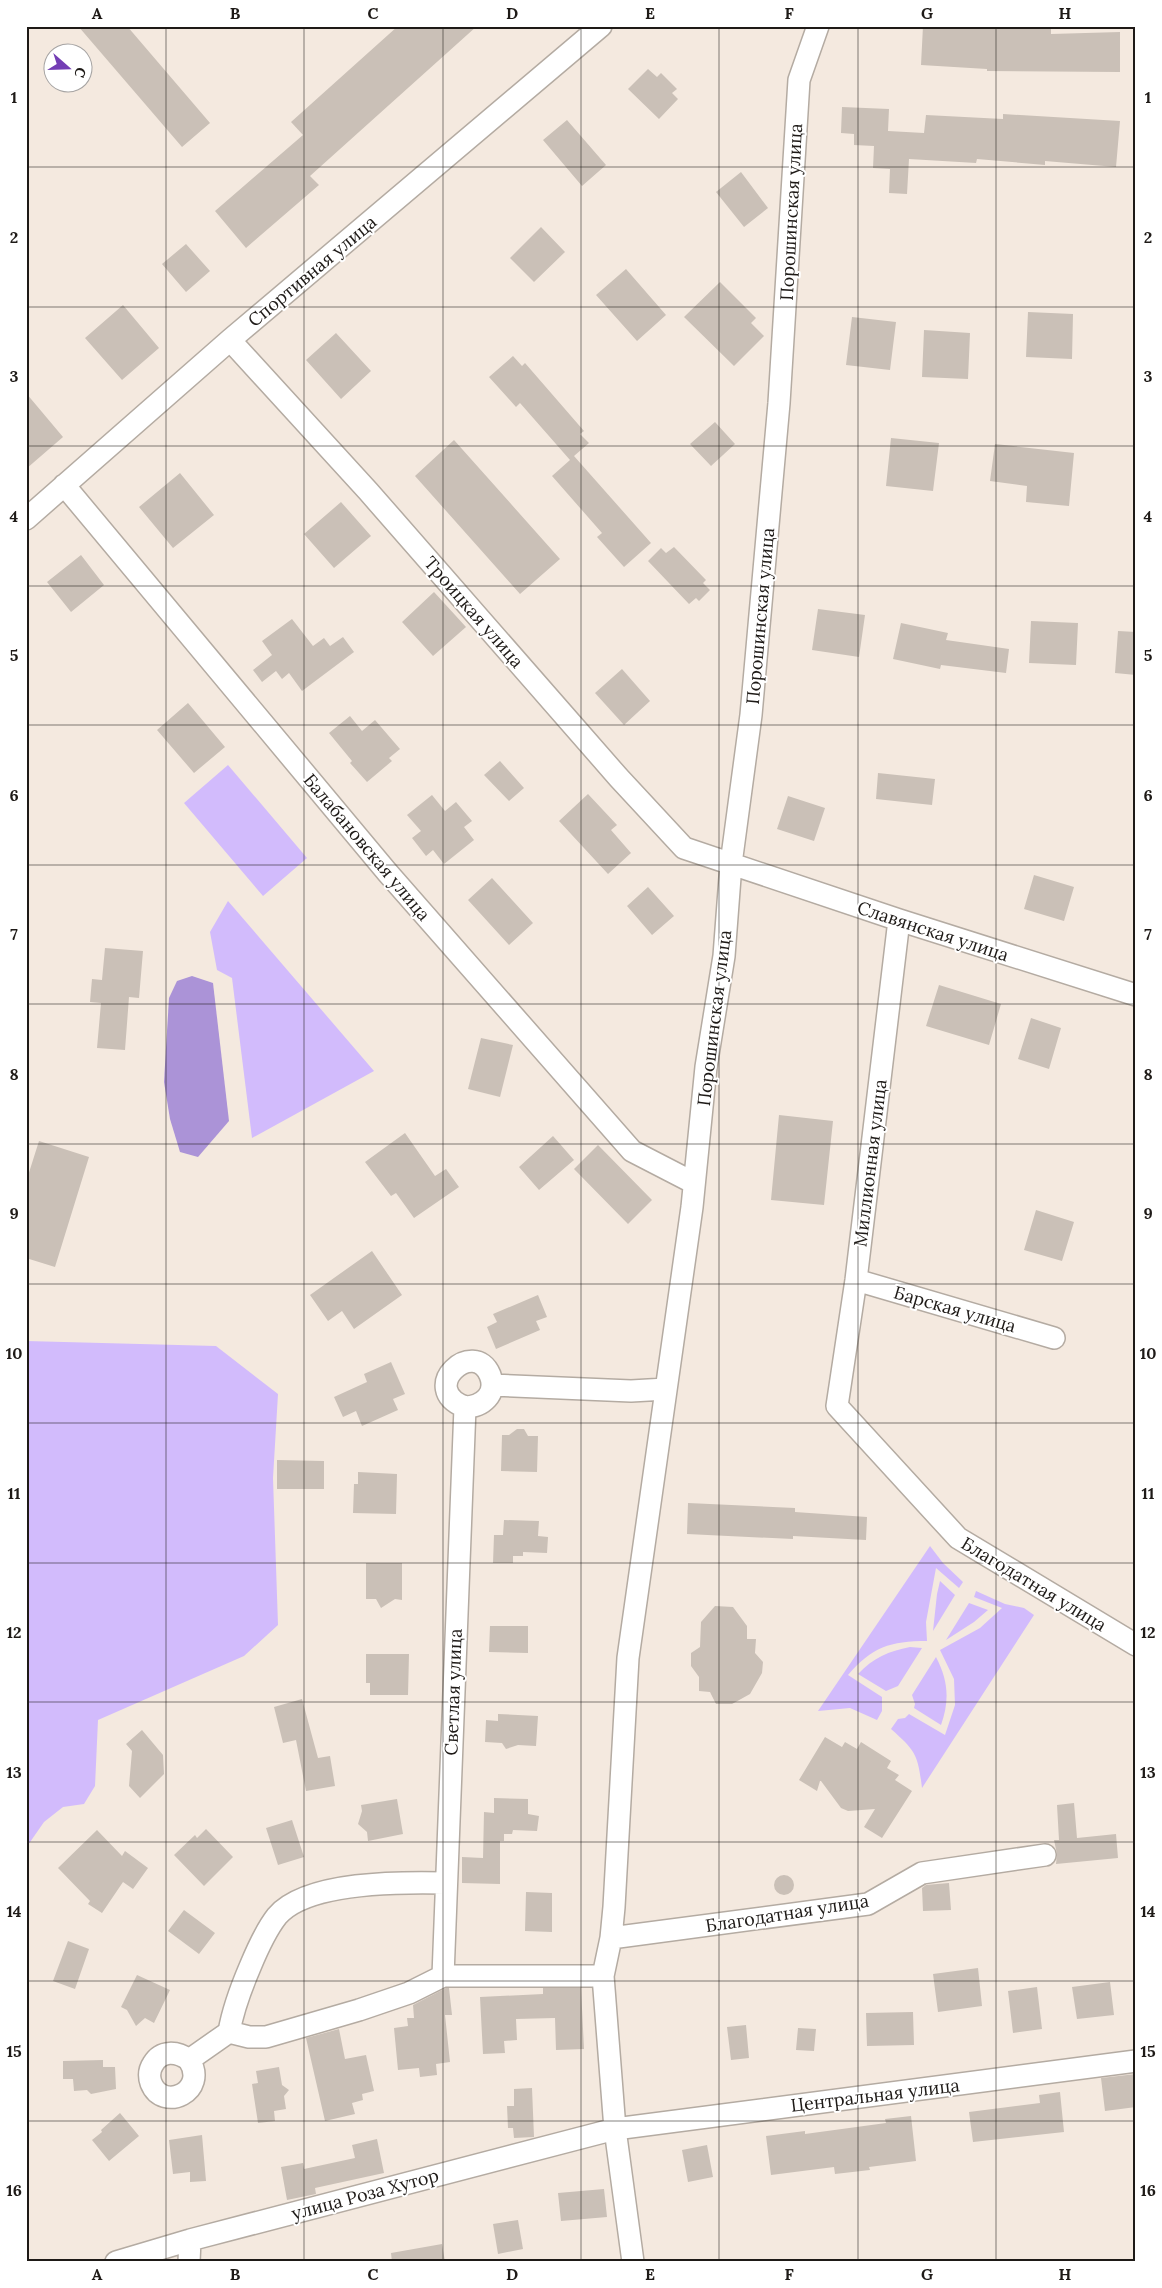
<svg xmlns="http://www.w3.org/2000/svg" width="1162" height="2288" font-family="Lora,serif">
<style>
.green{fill:#d2bbfc}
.water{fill:#ab93d7}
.building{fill:#cac0b7}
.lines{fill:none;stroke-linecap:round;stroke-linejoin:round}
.street-casing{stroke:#b4aba2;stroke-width:24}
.street{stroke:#fff;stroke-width:21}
.grid{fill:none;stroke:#1e1a17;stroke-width:1;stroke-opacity:0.55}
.labels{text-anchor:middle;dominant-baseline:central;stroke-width:4;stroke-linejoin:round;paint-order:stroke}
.street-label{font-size:18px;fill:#1e1a17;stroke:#fff}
.neatline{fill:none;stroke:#1e1a17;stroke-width:2}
.grid-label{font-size:16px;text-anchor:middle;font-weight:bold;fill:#1e1a17}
</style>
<rect width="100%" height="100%" fill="#f4e9df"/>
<path class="green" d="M228 765 307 858 263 896 184 803Z
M228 901 374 1071 252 1138 232 978 217 970 210 932Z
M26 1341 216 1346 278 1394 273 1478 278 1625 244 1656 98 1720 95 1786 84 1804 63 1807 44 1822 28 1845V1868L26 1869Z
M930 1546 943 1563 963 1582 959 1588 936 1568 926 1622 927 1641C890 1641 872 1647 848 1675L882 1697V1711L877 1720 850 1708 818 1711Z
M940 1581 955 1595 933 1631 937 1594Z
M976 1591 1005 1604 1024 1608 1034 1615 922 1788C918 1755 916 1751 891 1729L898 1719 905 1718 909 1714 945 1735 955 1705 954 1679 940 1650 980 1628 1002 1608 974 1597Z
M969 1603 988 1610 974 1622 946 1640Z
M910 1647 922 1648 898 1686 886 1691 858 1674C873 1658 889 1651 910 1647Z
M936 1657C948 1680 950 1700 941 1725L914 1708 915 1704 912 1695Z"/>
<path class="water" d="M192 976 213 983 229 1121 198 1157 180 1152 170 1119 164 1082 169 998 177 981Z"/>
<path class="building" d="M78 26H127L210 123 182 147Z
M398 26H477L310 176 319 185 246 248 215 211 303 135 291 122Z
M923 26H1051V34L1120 32V72L987 71V69L921 65Z
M648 69 657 77 661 73 677 89 672 93 678 99 659 119 628 89Z
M842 107 889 109 888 131 924 133 926 115 1003 119V114L1120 121 1116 167 1045 161V165L977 159 976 163 909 159 907 194 889 193 890 169 873 168 874 146 854 145V134L841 133Z
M567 120 606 165 582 186 543 140Z
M741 172 768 208 744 227 716 192Z
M541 227 565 252 534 282 510 258Z
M186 244 210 271 186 292 162 264Z
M626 269 666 315 637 341 596 295Z
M720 282 756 318 751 323 764 336 734 366 684 317Z
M123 305 159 348 122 380 85 338Z
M1028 312 1073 314 1072 359 1026 357Z
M852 317 896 322 890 370 846 365Z
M924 330 970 333 968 379 922 377Z
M336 333 371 371 341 399 306 360Z
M513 356 522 366 525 363 584 431 580 434 589 443 574 456 651 543 624 567 597 537 602 533 552 476 570 460 520 403 516 407 489 377Z
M26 393 63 437 26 469Z
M715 422 735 444 711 466 690 444Z
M891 438 939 443 933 491 886 486Z
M454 440 560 559 520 594 415 476Z
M995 444 1074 453 1069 506 1026 502 1027 486 990 481Z
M180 473 214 515 173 548 139 507Z
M341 502 371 536 334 568 304 534Z
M674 547 706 580 703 583 710 590 699 601 696 598 689 604 648 561 661 548 666 553Z
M81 555 104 585 71 612 47 582Z
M434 592 466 627 433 656 402 622Z
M818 609 865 615 859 657 812 650Z
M292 619 313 646 324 638 330 646 343 637 354 652 302 691 289 673 282 679 276 671 262 682 253 670 272 655 262 641Z
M1031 621 1078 623 1076 665 1029 663Z
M901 623 948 633 946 640 1009 649 1006 673 941 665 940 669 893 659Z
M1118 631 1136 632V675L1115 673Z
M622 669 650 701 624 725 595 693Z
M188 703 225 747 194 773 157 730Z
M350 716 362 731 375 720 400 749 389 758 392 761 367 782 350 763 352 761 329 733Z
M500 761 524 788 509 801 484 775Z
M878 773 935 779 932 805 876 799Z
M588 794 617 825 611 830 631 853 608 874 559 821Z
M432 795 445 811 456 802 472 821 464 827 474 840 444 864 433 850 426 856 412 838 421 831 407 815Z
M788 796 825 808 814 841 777 829Z
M1034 875 1074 887 1064 921 1024 909Z
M492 878 533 923 509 945 468 900Z
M648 887 674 916 652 935 627 906Z
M105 948 143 951 139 998 129 997 125 1050 97 1048 101 1003 90 1002 92 979 102 980Z
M939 985 1001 1004 989 1045 926 1026Z
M1031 1018 1061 1028 1049 1069 1018 1059Z
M481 1038 513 1045 500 1097 468 1089Z
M779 1115 833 1121 824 1205 771 1200Z
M405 1133 435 1176 446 1169 459 1187 414 1218 396 1193 391 1196 365 1162Z
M553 1136 574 1160 539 1190 519 1167Z
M39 1141 89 1157 55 1267 26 1258V1182Z
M598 1145 652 1200 628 1224 574 1169Z
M1036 1210 1074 1222 1062 1261 1024 1250Z
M372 1251 402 1295 354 1329 342 1311 328 1321 310 1295Z
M538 1295 547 1317 536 1321 540 1330 496 1349 487 1327 497 1322 493 1314Z
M391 1362 405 1394 393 1399 398 1410 362 1426 356 1411 343 1417 334 1397 367 1382 364 1374Z
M517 1429H524L528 1436H538L537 1472 501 1471 502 1435H509Z
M277 1460 324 1461V1489H277Z
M358 1472 397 1474 396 1514 353 1513 354 1484H358Z
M688 1503 795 1508V1512L867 1517 866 1540 793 1536V1539L687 1534Z
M504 1520 539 1521 538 1536 548 1537 547 1553 523 1552V1556H513V1563H493L494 1535H503Z
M366 1563H402V1600L395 1599 381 1608 376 1599H366Z
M715 1606 733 1607 747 1626V1639H756L755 1653 763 1662 762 1673 750 1694 732 1704H716L710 1692 699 1691V1677L691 1666V1653L700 1647 701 1622Z
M490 1626H528V1653L489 1652Z
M366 1654H409L408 1695H370V1683H366Z
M302 1699 318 1758 330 1756 335 1786 306 1791 296 1740 283 1743 274 1707Z
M498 1714 538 1716 536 1746 518 1745 506 1749 502 1743 485 1742 486 1720 498 1721Z
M142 1730 163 1755 164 1774 140 1798 129 1786 132 1751 126 1744Z
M825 1737 842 1747 845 1742 857 1749 861 1742 891 1761 887 1768 899 1775 895 1780 912 1791 882 1838 864 1827 875 1809 848 1811 841 1808 821 1781H820L817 1791 799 1780Z
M494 1798 528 1799V1814L539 1816 537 1831 513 1830 512 1834H504V1841H500V1884L462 1883V1857L483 1858 484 1812 494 1813Z
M397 1799 403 1834 368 1841 367 1832 358 1824 362 1811 361 1805Z
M1074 1803 1077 1838 1116 1834 1118 1858 1056 1864 1057 1854 1054 1840H1059L1057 1805Z
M292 1820 304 1857 278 1865 266 1828Z
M206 1829 233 1857 204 1886 174 1855 195 1835 197 1838Z
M97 1830 122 1856 125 1851 148 1868 133 1889 123 1882 102 1913 88 1904 90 1901 58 1868Z
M774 1885a10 10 0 1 1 20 0a10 10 0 1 1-20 0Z
M949 1883 951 1910 923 1911 922 1888 926 1885Z
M526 1892 552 1893V1932L525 1931Z
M184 1910 215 1933 199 1954 168 1931Z
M68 1941 89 1949 75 1989 53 1981Z
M978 1968 982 2006 938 2012 933 1974Z
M137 1975 170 1990 154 2023 145 2018 136 2026 127 2010 121 2007Z
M1110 1982 1114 2015 1077 2019 1072 1987Z
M1037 1987 1042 2029 1013 2033 1008 1991Z
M446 1988H449L452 2015H445L450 2062 436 2064 437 2075 420 2077 419 2068 398 2070 394 2028 408 2026 407 2018H414L413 2005Z
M543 1988H581L584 2049 556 2050 555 2018 516 2019 517 2040 504 2041 505 2053 483 2054 480 1997 543 1994Z
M913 2012 914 2045 867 2046 866 2013Z
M746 2025 749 2058 731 2060 727 2027Z
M798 2028 816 2029 814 2051 796 2050Z
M339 2029 345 2059 366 2055 374 2091 362 2094 363 2100 352 2103 355 2114 325 2121 306 2038Z
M103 2060V2067H115L116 2089 91 2094 87 2090 74 2091 73 2079H63V2061Z
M279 2067 282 2085 289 2090 284 2096 286 2109 274 2111 275 2121 258 2123 252 2084 258 2083 256 2071Z
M1136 2074V2107L1105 2111 1101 2078Z
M532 2088 534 2137 514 2138 513 2128H508L507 2106H514V2089Z
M1060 2092 1064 2132 973 2142 969 2112 1040 2103 1039 2095Z
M120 2113 139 2136 109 2161 92 2140 102 2132 101 2130Z
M911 2116 916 2161 869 2167 870 2170 835 2174 834 2167 771 2175 766 2136 805 2131V2134L886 2123 885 2119Z
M202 2135 206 2181 190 2182V2172L173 2174 169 2140Z
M377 2139 384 2173 315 2188 316 2194 287 2200 281 2167 303 2163 304 2169 355 2158 352 2145Z
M707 2145 713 2177 688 2182 682 2150Z
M604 2189 607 2217 561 2221 558 2193Z
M518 2220 523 2249 498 2254 493 2224Z
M442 2244 445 2262H392L391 2253Z"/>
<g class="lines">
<defs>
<path id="street" d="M230 340 368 491 619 778 684 848 899 920 1136 995
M64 485 387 872 632 1151 694 1183
M26 519 230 340 601 26
M899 920 856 1280 837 1406 958 1538 1136 1645
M856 1280 1054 1338
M492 1385 631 1391 666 1389
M611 1938 868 1904 922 1873 1045 1855
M443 1976 465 1407C482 1407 498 1394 490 1375 474 1337 417 1388 465 1407
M229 2032C233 2009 241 1988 250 1967 257 1950 266 1930 277 1916 307 1881 402 1882 445 1883
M189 2060C209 2091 163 2113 151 2083 149 2077 149 2070 153 2064 161 2050 177 2051 189 2060L229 2032 249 2037H266L359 2010 409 1993 443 1976H603
M116 2262 190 2240 615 2129 1136 2061
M189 2262 190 2240
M633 2262 615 2129 603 1976 611 1938 614 1907 628 1658 692 1207 706 1067 724 956 731 864 751 715 779 403 799 80 818 26"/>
</defs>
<use href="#street" class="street-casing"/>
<use href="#street" class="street"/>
</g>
<path class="grid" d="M166 26V2262M304 26V2262M443 26V2262M581 26V2262M719 26V2262M858 26V2262M996 26V2262M26 167H1136M26 307H1136M26 446H1136M26 586H1136M26 725H1136M26 865H1136M26 1004H1136M26 1144H1136M26 1284H1136M26 1423H1136M26 1563H1136M26 1702H1136M26 1842H1136M26 1981H1136M26 2121H1136"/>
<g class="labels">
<g class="street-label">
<text transform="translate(791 212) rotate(-87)">Порошинская улица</text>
<text transform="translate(312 271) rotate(-40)">Спортивная улица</text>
<text transform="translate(474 612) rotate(49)">Троицкая улица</text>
<text transform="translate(760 616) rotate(-85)">Порошинская улица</text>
<text transform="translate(367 847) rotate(50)">Балабановская улица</text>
<text transform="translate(933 931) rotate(18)">Славянская улица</text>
<text transform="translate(714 1018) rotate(-83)">Порошинская улица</text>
<text transform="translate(870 1163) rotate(-83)">Миллионная улица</text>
<text transform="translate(955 1309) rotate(16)">Барская улица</text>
<text transform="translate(1034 1584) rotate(31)">Благодатная улица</text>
<text transform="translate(453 1692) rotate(-88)">Светлая улица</text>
<text transform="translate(787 1913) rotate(-9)">Благодатная улица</text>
<text transform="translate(875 2095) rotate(-7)">Центральная улица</text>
<text transform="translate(365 2194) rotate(-15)">улица Роза Хутор</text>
</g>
</g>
<rect width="1162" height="2288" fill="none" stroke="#ffffff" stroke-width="55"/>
<g transform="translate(68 68) rotate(110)"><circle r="24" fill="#ffffff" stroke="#a5a3a2"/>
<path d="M0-4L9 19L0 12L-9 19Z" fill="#733db4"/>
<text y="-8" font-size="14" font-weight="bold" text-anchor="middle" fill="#1e1a17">С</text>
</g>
<rect x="28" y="28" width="1106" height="2232" class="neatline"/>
<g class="grid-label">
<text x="97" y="19">A</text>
<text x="235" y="19">B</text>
<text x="373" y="19">C</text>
<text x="512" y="19">D</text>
<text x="650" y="19">E</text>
<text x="789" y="19">F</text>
<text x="927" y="19">G</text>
<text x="1065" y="19">H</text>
<text x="14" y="103">1</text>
<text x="1148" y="103">1</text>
<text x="14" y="243">2</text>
<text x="1148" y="243">2</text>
<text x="14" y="382">3</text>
<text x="1148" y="382">3</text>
<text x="14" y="522">4</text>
<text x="1148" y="522">4</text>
<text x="14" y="661">5</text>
<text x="1148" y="661">5</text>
<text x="14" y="801">6</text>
<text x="1148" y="801">6</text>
<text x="14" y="940">7</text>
<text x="1148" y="940">7</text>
<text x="14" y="1080">8</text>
<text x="1148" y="1080">8</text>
<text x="14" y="1219">9</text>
<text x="1148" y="1219">9</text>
<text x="14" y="1359">10</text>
<text x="1148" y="1359">10</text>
<text x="14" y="1499">11</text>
<text x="1148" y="1499">11</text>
<text x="14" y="1638">12</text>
<text x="1148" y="1638">12</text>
<text x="14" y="1778">13</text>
<text x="1148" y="1778">13</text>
<text x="14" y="1917">14</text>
<text x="1148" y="1917">14</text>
<text x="14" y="2057">15</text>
<text x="1148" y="2057">15</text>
<text x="14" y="2196">16</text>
<text x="1148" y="2196">16</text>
<text x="97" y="2280">A</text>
<text x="235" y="2280">B</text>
<text x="373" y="2280">C</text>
<text x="512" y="2280">D</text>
<text x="650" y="2280">E</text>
<text x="789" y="2280">F</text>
<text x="927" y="2280">G</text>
<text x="1065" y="2280">H</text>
</g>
</svg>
